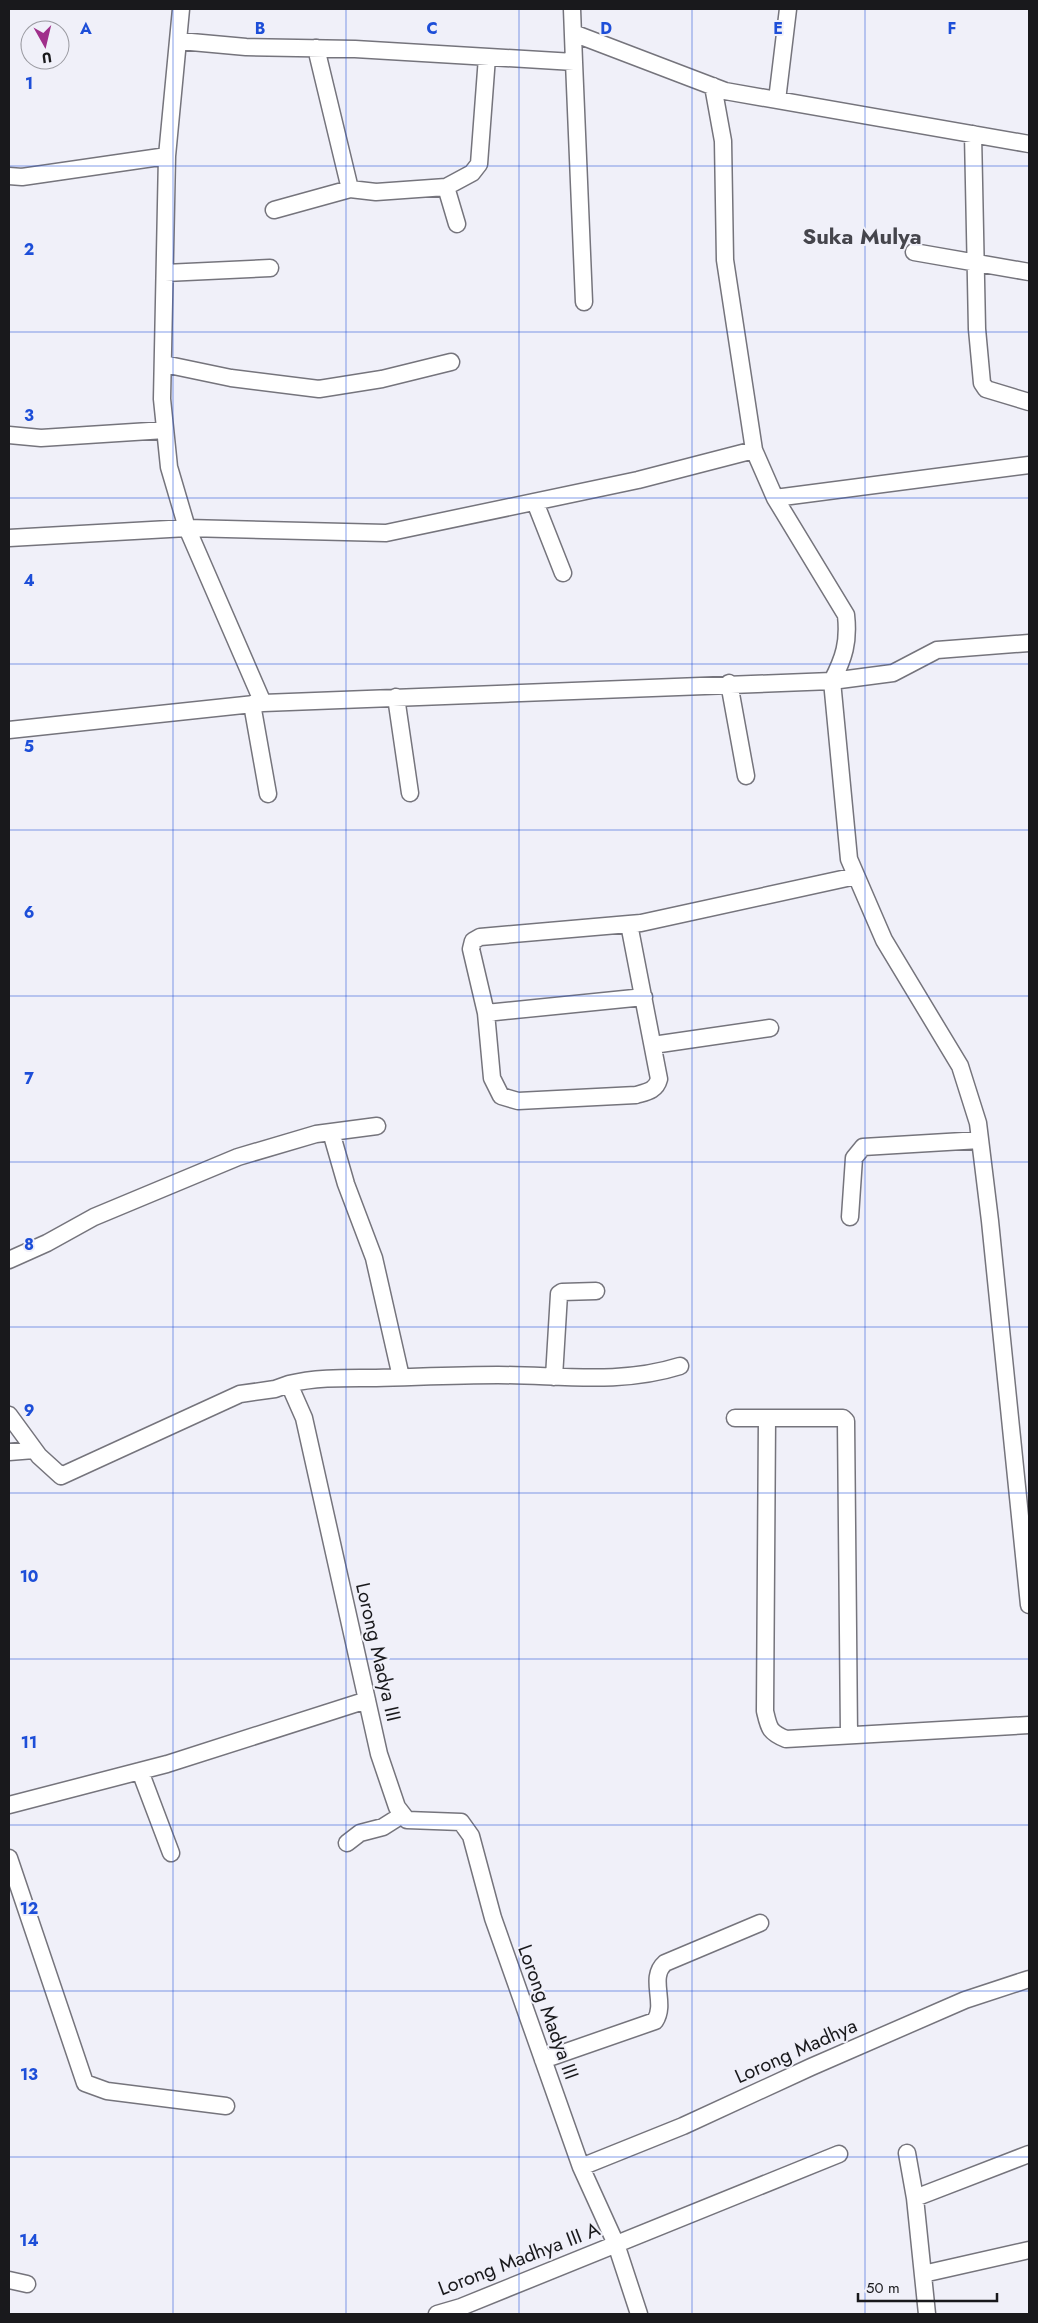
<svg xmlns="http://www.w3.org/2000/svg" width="1038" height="2323" font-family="Jost,sans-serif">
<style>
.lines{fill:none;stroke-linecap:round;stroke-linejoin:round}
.minor-casing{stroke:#75747c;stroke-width:19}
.minor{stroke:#fff;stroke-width:16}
.grid{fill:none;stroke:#1d4ed8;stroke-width:1;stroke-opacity:0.55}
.labels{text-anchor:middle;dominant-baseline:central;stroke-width:4;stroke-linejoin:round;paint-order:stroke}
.street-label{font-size:20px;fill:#19191c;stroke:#f0f0f9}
.quarter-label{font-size:22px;font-weight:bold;fill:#45454c;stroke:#f0f0f9}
.grid-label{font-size:16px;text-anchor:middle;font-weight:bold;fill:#1d4ed8;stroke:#f0f0f9;stroke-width:4;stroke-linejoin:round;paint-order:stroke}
</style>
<rect width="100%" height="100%" fill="#f0f0f9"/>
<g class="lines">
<defs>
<path id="minor" d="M181 9 167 156 162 399 169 467 187 528 263 703
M573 33 725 91 1029 144
M180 41 246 47 355 49 574 62 572 9
M316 48 350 189
M574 62 584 302
M713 86 723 141 725 260 754 450 775 498 846 615C849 642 844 658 832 681
M777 100 788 9
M973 134 977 329 982 383 986 389 1029 402
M9 176 22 177 167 156
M274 210 350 189 376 192 446 187
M457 224 446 187 472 173 479 164 487 57
M914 252 1029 272
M165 273 270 268
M164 364 231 378 319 389 382 379 451 362
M9 435 41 438 165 430
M775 498 1029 465
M535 502 563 573
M9 538 187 528 386 533 638 480 754 450
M832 681 893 673 937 650 1029 643
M729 683 746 776
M396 697 410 793
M252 704 268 794
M9 730 263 703 832 681 849 859 884 940 960 1066 978 1123 990 1221 1029 1605
M629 924 659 1079C656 1091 646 1092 636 1095L518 1101 501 1096 492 1078 486 1013 471 949 473 941 480 937 629 924 641 923 856 876
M486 1013 644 997
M653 1045 770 1028
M331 1132 346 1184 374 1258 401 1377
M850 1217 854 1158 863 1147 980 1140
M9 1260 47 1243 94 1217 238 1157 316 1134 377 1126
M554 1377 559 1294 562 1292 596 1291
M289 1384C316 1377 347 1378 376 1378 417 1377 457 1375 498 1375 559 1375 620 1385 680 1366
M9 1415 39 1456 61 1476 240 1394 275 1389 289 1384 304 1418 379 1754 397 1807 407 1820 461 1822 471 1836 493 1918 581 2167 616 2244 639 2314
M735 1418H843L846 1421 849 1735
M767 1418 765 1711C769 1728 769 1732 786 1739L1029 1725
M9 1452 34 1450
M140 1771 171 1853
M9 1805 167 1764 367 1700
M347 1843 360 1833 383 1827 402 1815
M9 1858 85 2083 107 2091 226 2106
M543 2060 655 2021C667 2003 648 1978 665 1963L760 1923
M907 2153 915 2198
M581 2167 683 2126 811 2067 965 2000 1029 1979
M923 2274 1029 2250
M9 2280 27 2284
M437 2314 461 2307 839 2154
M927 2314 915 2198 1029 2154"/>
</defs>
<use href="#minor" class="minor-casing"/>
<use href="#minor" class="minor"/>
</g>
<path class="grid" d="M173 9V2314M346 9V2314M519 9V2314M692 9V2314M865 9V2314M9 166H1029M9 332H1029M9 498H1029M9 664H1029M9 830H1029M9 996H1029M9 1162H1029M9 1327H1029M9 1493H1029M9 1659H1029M9 1825H1029M9 1991H1029M9 2157H1029"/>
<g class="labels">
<g class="street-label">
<text transform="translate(378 1652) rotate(77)">Lorong Madya III</text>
<text transform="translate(548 2012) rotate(70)">Lorong Madya III</text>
<text transform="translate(796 2051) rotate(-24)">Lorong Madhya</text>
<text transform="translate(519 2259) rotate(-21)">Lorong Madhya III A</text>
</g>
<g class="quarter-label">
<text x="862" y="236">Suka Mulya</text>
</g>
</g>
<g class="grid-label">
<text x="86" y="34">A</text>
<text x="260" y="34">B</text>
<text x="432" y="34">C</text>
<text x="606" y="34">D</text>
<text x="778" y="34">E</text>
<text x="952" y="34">F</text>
<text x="29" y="89">1</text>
<text x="29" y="255">2</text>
<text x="29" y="421">3</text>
<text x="29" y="586">4</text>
<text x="29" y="752">5</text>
<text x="29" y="918">6</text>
<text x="29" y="1084">7</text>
<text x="29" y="1250">8</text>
<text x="29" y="1416">9</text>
<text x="29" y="1582">10</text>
<text x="29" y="1748">11</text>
<text x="29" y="1914">12</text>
<text x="29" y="2080">13</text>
<text x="29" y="2246">14</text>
</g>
<rect width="1038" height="2323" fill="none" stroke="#19191c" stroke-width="20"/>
<g transform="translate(45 45) rotate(172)"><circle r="24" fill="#f0f0f9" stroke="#9a9aa1"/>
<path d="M0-4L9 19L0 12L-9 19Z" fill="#a02f8b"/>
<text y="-8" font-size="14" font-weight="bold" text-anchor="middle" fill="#19191c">U</text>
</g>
<path d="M858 2293v8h139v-8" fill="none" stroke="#19191c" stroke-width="2.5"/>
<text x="866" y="2293" font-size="15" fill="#19191c" stroke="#f0f0f9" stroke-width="4" paint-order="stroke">50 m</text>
</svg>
